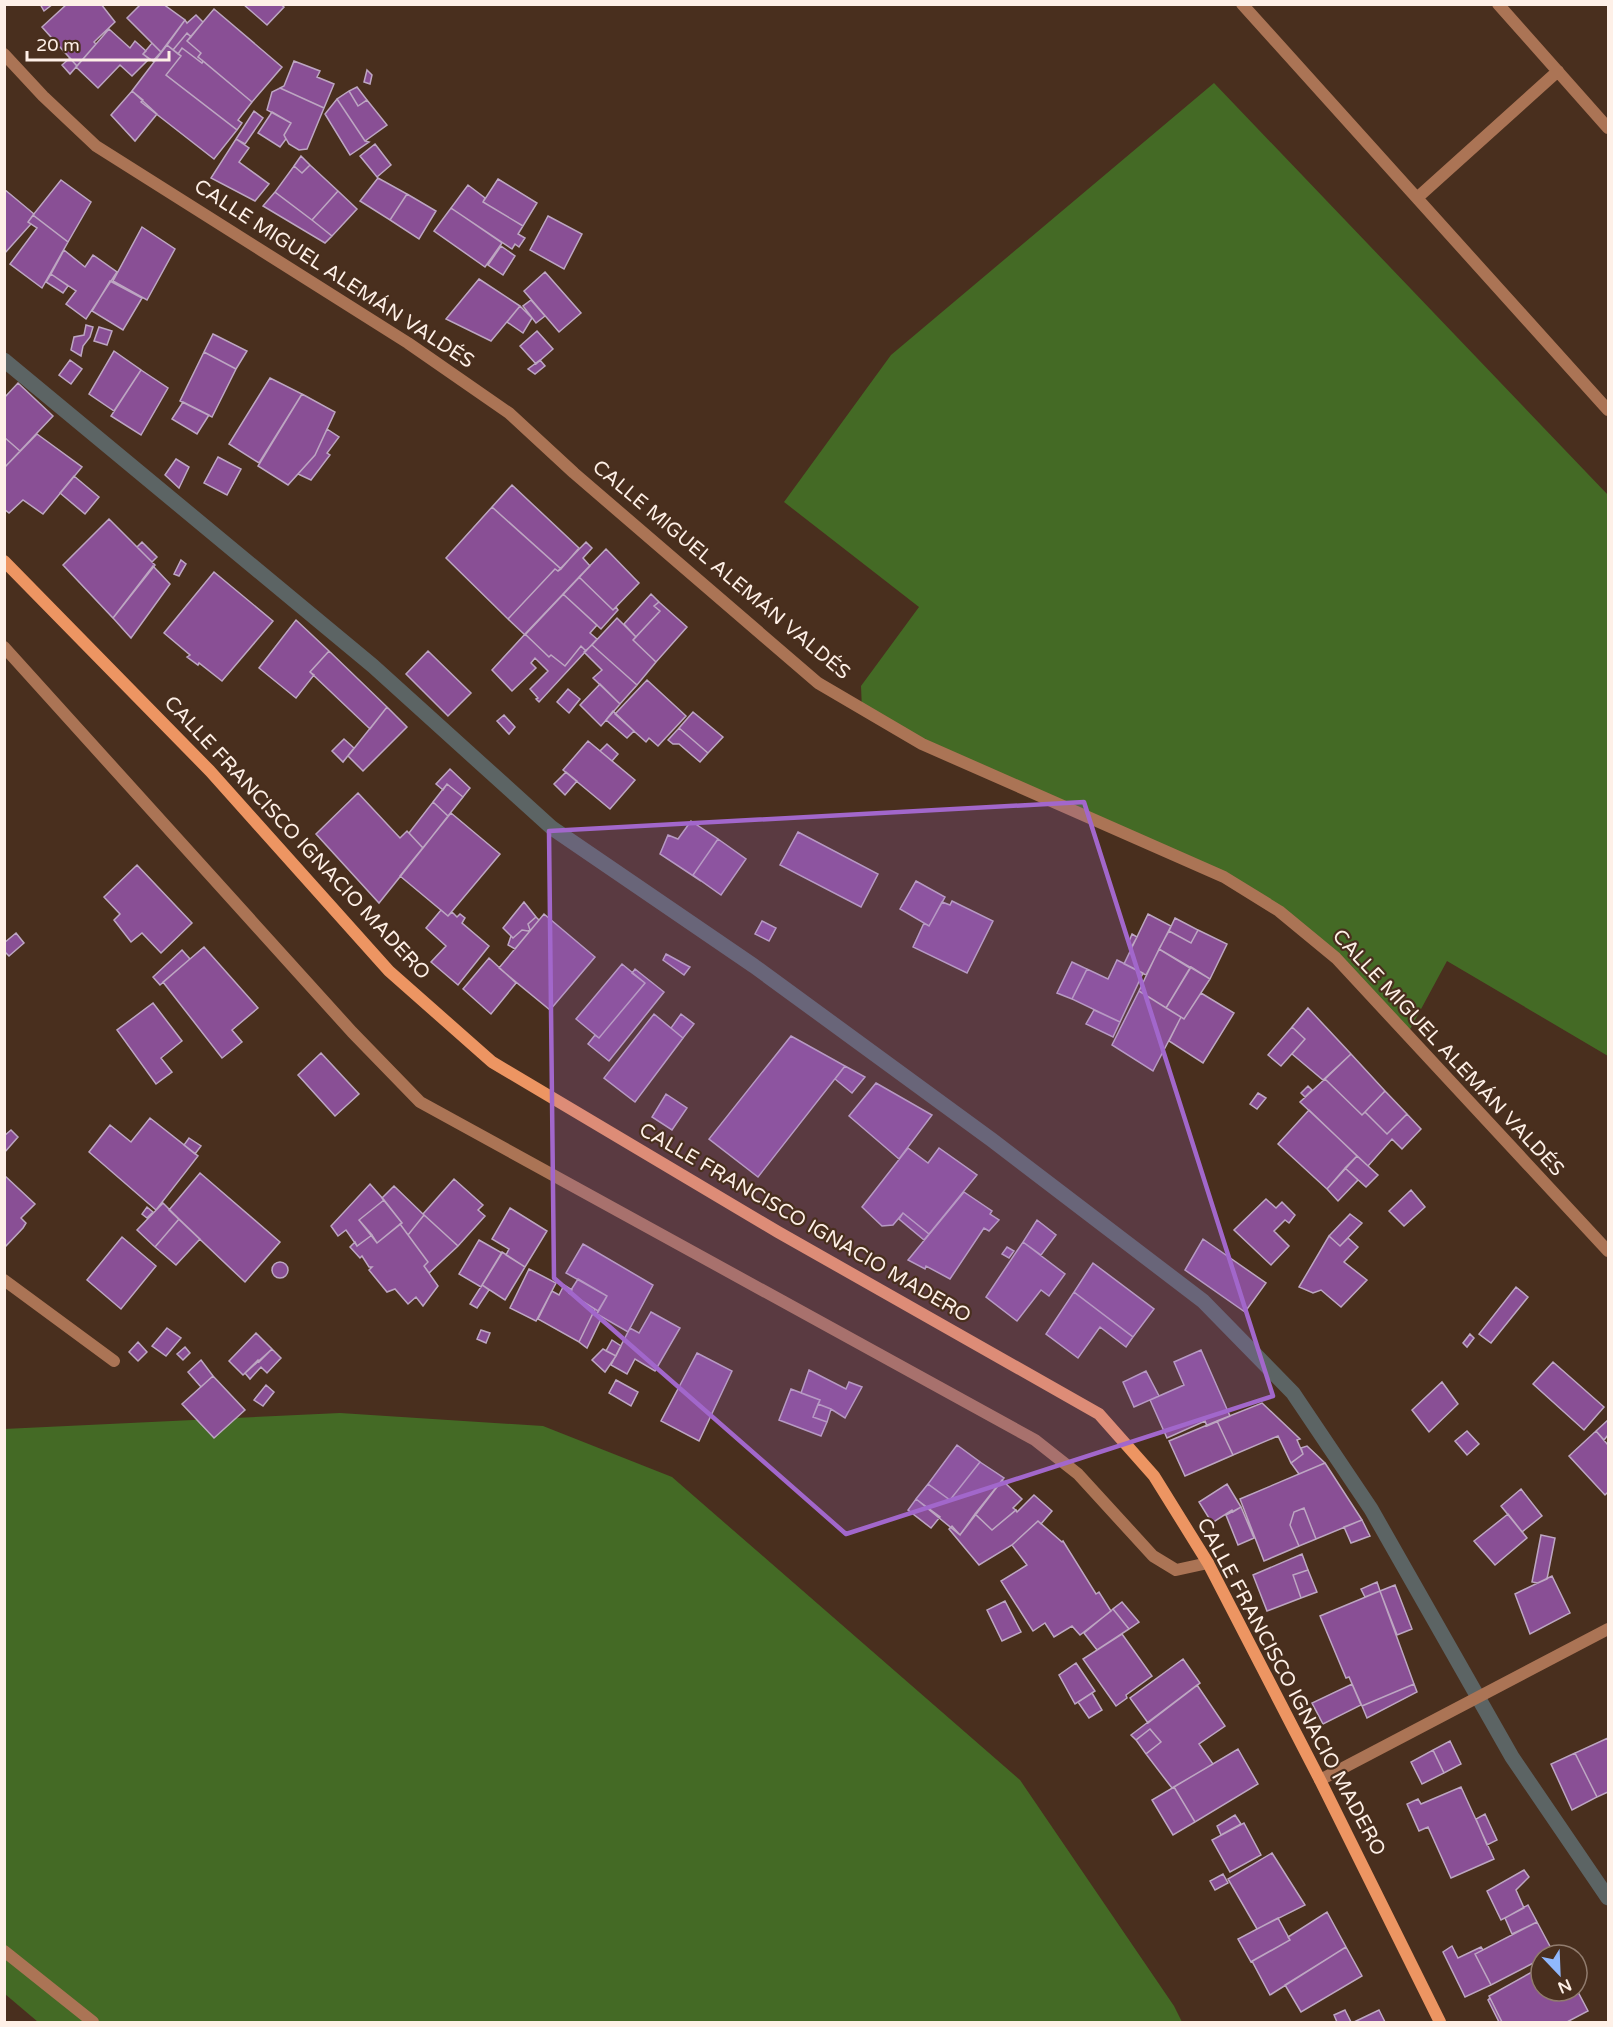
<svg xmlns="http://www.w3.org/2000/svg" width="1613" height="2027" font-family="'Varela Round',sans-serif">
<style>
.green{fill:#446a25}
.lines{fill:none;stroke-linecap:round;stroke-linejoin:round}
.stream{stroke:#5c6464;stroke-width:15}
.building{fill:#894f95;stroke:#bda6c2;stroke-width:1.5}
.street{stroke:#ab7455;stroke-width:12}
.secondary{stroke:#ed9562;stroke-width:12}
.marked{fill:#a267cb;fill-opacity:0.2;stroke:#a267cb;stroke-width:4.5;stroke-linejoin:round}
.labels{text-anchor:middle;dominant-baseline:central;stroke-width:4.5;stroke-linejoin:round;paint-order:stroke}
.street-label{font-size:20px;fill:#fef0e7;stroke:#492f1e}
</style>
<rect width="100%" height="100%" fill="#492f1e"/>
<path class="green" d="M1214 83 1608 495V1056L1447 961 1407 1035 1336 958 1224 877 922 744 862 710 861 686 919 607 784 502 891 355Z
M340 1413 543 1426 672 1477 1020 1780 1174 2006 1182 2022H38L5 1994 4 1429Z"/>
<g class="lines">
<path class="stream" d="M4 360 373 666 552 828 754 966 992 1140 1203 1301 1293 1393 1371 1509 1512 1757 1608 1898"/>
</g>
<path class="building" d="M40 4H53L44 11Z
M67 4H101L115 22 94 42 96 44 77 66 42 27Z
M141 4H163L185 20 161 52 127 18Z
M243 4H280L284 7 267 25Z
M214 9 282 67 252 102 198 57 201 53 187 41Z
M196 15 203 22 191 37 187 33 173 50 167 45 185 20 187 23Z
M109 29 130 48 135 41 146 51 143 54 149 59 132 76 120 65 98 88 76 67Z
M187 33 191 37 187 41 201 53 198 57 203 61 202 63 182 48 178 54 173 50Z
M152 43 161 52 153 61 143 54Z
M167 45 181 56 166 75 237 130 214 159 141 102 143 100 132 91Z
M182 48 202 63 203 61 252 102 238 120 242 123 237 130 166 75 181 56 178 54Z
M70 58 77 66 70 74 62 65Z
M294 61 320 71 317 77 334 84 324 108 280 88 284 86Z
M367 70 372 75 370 84 364 82Z
M357 87 367 100 358 106 349 91Z
M280 88 324 108 307 149 299 150 289 144 284 135 291 123 267 110 272 92Z
M132 91 157 114 135 141 111 115Z
M349 91 358 106 367 100 387 125 365 141 337 99Z
M337 99 365 141 369 142 350 155 325 114Z
M254 111 263 118 245 144 236 139Z
M272 112 291 123 284 135 286 139 280 147 258 133Z
M236 139 249 148 239 162 269 184 255 201 211 178Z
M375 144 391 165 377 177 360 156Z
M301 156 310 165 302 173 294 166Z
M310 165 338 191 312 220 275 192 294 166 302 173Z
M378 178 407 194 390 220 360 201Z
M498 179 537 203 523 226 483 202Z
M61 180 91 202 68 242 33 215Z
M468 185 485 198 483 202 523 226 518 234 525 238 519 247 515 244 512 249 451 208Z
M4 189 34 214 28 222 31 224 4 254Z
M338 191 357 209 332 236 312 220Z
M275 192 312 220 332 236 325 243 263 206Z
M407 194 436 211 419 239 390 220Z
M451 208 502 243 485 267 434 231Z
M33 215 68 242 42 288 10 264 37 228 28 222Z
M548 216 582 234 564 269 530 250Z
M142 227 175 249 147 300 113 281Z
M501 246 515 256 503 275 488 265Z
M64 250 85 267 93 255 117 272 86 319 66 304 76 291 51 274Z
M545 272 581 313 559 332 524 291Z
M51 274 68 286 63 293 46 282Z
M479 279 520 306 491 341 446 319Z
M110 281 142 298 123 330 92 311Z
M531 300 545 316 536 323 523 306Z
M520 306 532 318 523 333 507 322Z
M86 325 93 327 90 337 83 346 81 356 71 350 74 337 84 335Z
M99 327 112 331 107 345 94 341Z
M537 331 553 349 536 364 520 346Z
M213 334 247 351 236 369 204 352Z
M114 351 141 370 114 411 89 394Z
M204 352 236 369 212 417 180 401Z
M70 360 82 369 71 384 59 375Z
M540 360 545 366 535 374 528 369Z
M141 370 168 388 141 435 111 416Z
M270 378 302 394 259 463 229 444Z
M18 383 53 416 20 451 4 437V398Z
M302 394 335 412 315 455 288 485 258 466Z
M183 402 209 415 197 434 172 419Z
M327 429 339 437 327 453 330 455 311 480 298 474 315 455Z
M37 434 82 467 43 514 23 500 9 513 4 509V468Z
M4 437 20 451 4 468Z
M218 457 241 469 227 495 204 483Z
M176 459 189 467 179 488 165 475Z
M74 476 99 497 85 514 60 493Z
M512 485 579 548 561 569 492 507Z
M492 507 561 569 558 571 555 569 508 619 446 558Z
M109 519 155 565 113 618 63 565Z
M142 542 157 557 152 562 137 547Z
M586 542 592 548 583 558 590 566 525 635 508 619 555 569 558 571Z
M606 549 639 583 613 610 579 577Z
M181 560 186 564 179 576 174 574Z
M153 566 170 584 131 638 113 618Z
M214 572 273 621 222 681 199 663 198 665 187 657 190 655 164 633Z
M579 577 613 610 616 607 618 610 601 629 563 594Z
M563 594 597 625 590 633 597 639 586 651 581 646 565 666 551 655 549 657 525 634Z
M651 594 659 602 654 606 660 611 636 637 624 624Z
M659 602 687 627 656 662 633 640 660 611 654 606Z
M617 618 636 637 633 640 656 662 637 685 592 645Z
M296 620 329 651 310 672 314 675 296 698 259 668Z
M525 634 549 657 551 655 565 666 581 646 586 651 539 702 536 699 538 698 530 689 548 671 535 658 531 663 536 668 512 691 492 670Z
M592 645 637 685 620 704 593 678 602 670 584 652Z
M329 651 387 707 370 729 310 672Z
M428 651 471 693 448 716 406 674Z
M647 680 686 716 658 746 649 738 646 742 615 714Z
M600 684 620 704 601 726 580 705Z
M568 689 580 699 569 713 557 702Z
M387 707 407 727 363 771 348 756Z
M613 711 634 731 627 738 606 720Z
M693 712 723 737 708 753 679 728Z
M504 715 515 727 509 734 497 721Z
M679 728 708 753 700 762 679 744H673L668 740Z
M344 739 354 748 343 762 332 751Z
M588 741 635 780 610 809 563 770Z
M607 744 618 754 612 761 600 751Z
M450 769 470 788 463 797 447 784 443 790 436 784Z
M566 772 577 781 565 795 554 784Z
M447 784 463 797 448 816 433 802Z
M358 793 400 838 407 831 423 848 379 903 316 834Z
M433 802 448 816 423 848 409 833Z
M451 813 500 854 448 916 400 876Z
M691 821 718 839 693 875 701 881 660 854 668 835 678 839Z
M798 832 878 874 861 907 780 865Z
M718 839 746 859 721 895 693 875Z
M137 865 192 923 161 953 142 933 131 942 114 920 120 914 104 897Z
M916 881 945 897 929 926 900 909Z
M952 901 993 921 967 973 913 947 924 923 929 926 942 902 950 905Z
M524 902 536 917 528 924 530 930 528 931 522 930 513 938 503 928Z
M441 910 448 916 452 912 457 917 460 914 465 918 462 923 489 946 458 985 431 962 446 946 426 928Z
M544 914 595 957 550 1010 499 968Z
M1148 914 1171 926 1146 975 1124 964Z
M536 917 539 920 515 949 508 945 511 936 513 938 522 930 528 931 530 930 528 924Z
M1175 918 1198 930 1191 943 1169 931Z
M762 921 776 928 769 941 755 934Z
M1198 930 1227 944 1210 979 1159 949 1169 931 1191 943Z
M16 933 24 943 9 956 4 951V943Z
M1132 934 1137 937 1132 946 1128 944Z
M204 947 258 1008 232 1030 242 1042 222 1058 163 982Z
M1159 949 1190 968 1166 1008 1139 991Z
M182 950 190 959 160 985 153 977Z
M666 954 690 967 684 975 663 960Z
M489 958 516 983 491 1014 463 989Z
M1117 960 1143 973 1120 1022 1072 999 1087 969 1108 979Z
M1072 962 1087 969 1072 999 1057 993Z
M622 964 645 983 599 1038 576 1019Z
M1191 967 1210 979 1184 1019 1166 1008Z
M635 969 664 992 609 1061 588 1044 595 1035 599 1038 645 983 632 973Z
M1139 991 1181 1017 1153 1071 1112 1045Z
M1201 993 1234 1013 1203 1063 1169 1041 1181 1017 1184 1019Z
M153 1003 182 1041 161 1058 172 1072 156 1084 117 1030Z
M1308 1008 1351 1054 1323 1080 1292 1054 1305 1039 1292 1027Z
M1094 1010 1120 1022 1113 1037 1086 1024Z
M654 1014 683 1038 635 1102 604 1078Z
M681 1014 694 1024 683 1038 671 1028Z
M1292 1027 1305 1039 1281 1066 1268 1055Z
M791 1036 845 1066 758 1177 709 1139Z
M321 1053 359 1094 335 1116 298 1075Z
M1351 1054 1385 1091 1362 1115 1325 1079Z
M845 1066 865 1077 852 1093 835 1079Z
M1325 1079 1362 1115 1365 1112 1387 1134 1407 1114 1421 1129 1402 1149 1392 1139 1368 1166 1300 1102Z
M876 1083 932 1115 899 1159 849 1116Z
M1308 1086 1312 1090 1305 1097 1301 1093Z
M1385 1091 1407 1114 1387 1134 1365 1112Z
M1258 1093 1266 1098 1257 1109 1250 1104Z
M666 1094 687 1108 672 1130 652 1117Z
M1309 1110 1357 1156 1327 1189 1278 1144Z
M150 1118 198 1156 156 1210 89 1152 110 1125 131 1142Z
M11 1130 18 1137 4 1153V1136Z
M189 1138 201 1146 195 1154 184 1145Z
M908 1148 928 1163 939 1148 977 1175 929 1234 903 1213 893 1225 882 1226 862 1207Z
M1357 1156 1378 1175 1366 1187 1345 1168Z
M1345 1168 1358 1180 1338 1201 1327 1189Z
M200 1173 280 1242 245 1282 169 1210Z
M4 1175 35 1204 21 1218 26 1223 23 1228 4 1248Z
M454 1179 483 1205 478 1210 485 1216 458 1246 423 1214Z
M370 1184 384 1200 359 1220 372 1235 357 1246 346 1230 338 1236 331 1226Z
M394 1186 424 1215 408 1235 400 1224 402 1223 382 1198Z
M1411 1190 1425 1207 1404 1226 1389 1211Z
M964 1192 992 1211 990 1214 999 1220 989 1231 984 1228 950 1279 926 1266 925 1269 908 1260Z
M1266 1199 1276 1208 1282 1202 1295 1215 1289 1223 1285 1220 1274 1231 1289 1246 1271 1265 1234 1230Z
M384 1200 402 1223 377 1243 359 1220Z
M163 1203 179 1219 155 1247 137 1230Z
M147 1207 153 1212 147 1218 142 1214Z
M510 1208 547 1231 525 1267 506 1255 509 1249 492 1239Z
M903 1213 929 1234 924 1240 899 1219Z
M1350 1214 1362 1223 1340 1246 1329 1236Z
M424 1215 458 1246 429 1273 424 1266 428 1262 408 1235Z
M179 1219 200 1239 176 1265 155 1247Z
M1037 1220 1056 1235 1041 1255 1023 1242Z
M400 1224 428 1262 424 1266 438 1286 423 1306 416 1297 408 1304 395 1289 387 1292 369 1270 372 1267H369L362 1256 360 1258 350 1247 355 1242 357 1246 372 1235 377 1243Z
M1329 1236 1340 1246 1348 1238 1358 1247 1344 1262 1367 1280 1341 1307 1321 1290 1313 1293 1299 1287Z
M122 1237 156 1266 121 1309 87 1280Z
M1203 1239 1266 1283 1245 1312 1185 1270Z
M479 1240 502 1253 481 1287 459 1274Z
M1023 1242 1065 1274 1049 1296 1041 1290 1017 1321 986 1297Z
M583 1244 653 1285 628 1332 597 1314 607 1296 566 1273Z
M1007 1247 1014 1251 1009 1258 1002 1254Z
M502 1252 525 1267 505 1300 482 1285Z
M272 1270a8 8 0 1 1 16 0a8 8 0 1 1-16 0Z
M1093 1263 1154 1309 1133 1337 1074 1292Z
M529 1269 556 1283 536 1321 510 1308Z
M578 1279 607 1296 598 1311 569 1293Z
M482 1285 489 1290 477 1308 470 1304Z
M564 1285 572 1290 569 1293 595 1309 579 1342 538 1319 552 1291 559 1295Z
M1516 1287 1528 1297 1491 1343 1479 1334Z
M1074 1292 1133 1337 1126 1347 1100 1327 1078 1358 1046 1334Z
M595 1309 598 1311 597 1314 602 1317 587 1348 579 1342Z
M651 1312 680 1328 655 1371 635 1359 627 1374 611 1365 630 1328 639 1333Z
M167 1328 181 1338 166 1356 152 1346Z
M481 1330 490 1333 486 1343 477 1339Z
M256 1333 272 1349 243 1375 229 1361Z
M1470 1334 1474 1338 1467 1347 1463 1343Z
M612 1340 621 1346 616 1356 606 1351Z
M138 1342 147 1352 138 1361 129 1352Z
M185 1347 190 1353 183 1360 177 1354Z
M272 1349 281 1358 267 1373 261 1367 250 1379 245 1373 258 1360 259 1362Z
M603 1349 616 1356 605 1372 592 1360Z
M1201 1350 1230 1416 1207 1426 1205 1421 1167 1438 1150 1400 1184 1385 1174 1362Z
M697 1353 732 1371 699 1441 661 1421Z
M201 1360 213 1376 201 1387 188 1372Z
M1553 1362 1604 1407 1584 1430 1533 1384Z
M809 1370 846 1389 849 1382 862 1387 845 1418 831 1409 818 1404 820 1400 801 1393Z
M1146 1371 1159 1396 1134 1407 1123 1382Z
M213 1376 245 1410 214 1438 182 1404Z
M616 1380 638 1392 631 1406 609 1393Z
M1442 1382 1458 1404 1429 1432 1412 1410Z
M266 1385 274 1392 263 1406 254 1400Z
M791 1389 820 1400 813 1417 827 1422 821 1436 779 1420Z
M1262 1403 1300 1439 1297 1440 1303 1454 1291 1463 1278 1436 1233 1455 1217 1421Z
M818 1404 831 1409 827 1422 813 1417Z
M1608 1420V1435L1604 1440 1596 1431Z
M1217 1421 1233 1455 1185 1476 1169 1441Z
M1467 1431 1479 1444 1467 1455 1455 1441Z
M1596 1431 1608 1445V1492L1605 1495 1569 1456Z
M957 1445 980 1462 950 1500 928 1484Z
M1307 1446 1325 1463 1299 1474 1291 1463 1303 1454 1301 1448Z
M980 1462 1004 1478 960 1535 916 1499 928 1484 950 1500Z
M1325 1463 1362 1520 1316 1539 1304 1508 1294 1512 1290 1525 1299 1546 1264 1561 1240 1499Z
M1002 1480 1022 1499 1013 1508 1016 1510 992 1530 975 1514Z
M1227 1484 1241 1507 1233 1512 1232 1510 1212 1523 1199 1502Z
M1521 1489 1542 1516 1522 1532 1501 1506Z
M1034 1495 1052 1511 1041 1524 1038 1521 1012 1545 979 1565 949 1529 952 1526 960 1535 975 1514 992 1530 1016 1510 1017 1512Z
M916 1499 940 1517 931 1528 908 1510Z
M1241 1507 1254 1538 1238 1545 1226 1515Z
M1304 1508 1316 1539 1299 1546 1290 1525 1294 1512Z
M1508 1514 1527 1538 1495 1565 1474 1541Z
M1362 1520 1370 1536 1351 1543 1344 1527Z
M1038 1521 1062 1542 1063 1541 1096 1594 1099 1592 1111 1611 1080 1635 1072 1626 1054 1637 1045 1623 1033 1631 1001 1581 1027 1565 1012 1545Z
M1541 1535 1555 1538 1547 1579 1538 1583 1532 1582Z
M1302 1554 1308 1570 1293 1575 1301 1598 1267 1611 1253 1575Z
M1308 1570 1317 1592 1301 1598 1293 1575Z
M1552 1576 1570 1613 1530 1634 1515 1594Z
M1377 1582 1380 1591 1365 1597 1361 1589Z
M1395 1585 1412 1629 1397 1635 1380 1591Z
M1380 1591 1414 1684 1362 1706 1349 1677 1346 1678 1320 1616Z
M1005 1601 1021 1632 1002 1641 987 1610Z
M1122 1602 1139 1622 1129 1629 1113 1609Z
M1113 1609 1129 1629 1097 1650 1084 1633Z
M1122 1634 1152 1676 1126 1695 1127 1698 1116 1706 1083 1659Z
M1183 1659 1200 1683 1148 1723 1130 1698Z
M1076 1663 1095 1691 1075 1704 1059 1675Z
M1352 1684 1361 1705 1323 1724 1312 1703Z
M1414 1684 1417 1692 1367 1718 1362 1706Z
M1197 1685 1225 1726 1199 1744 1213 1764 1172 1788 1146 1754 1161 1742 1150 1729 1136 1740 1131 1735Z
M1092 1693 1102 1710 1089 1718 1078 1702Z
M1150 1729 1161 1742 1146 1754 1136 1740Z
M1608 1738V1792L1597 1797 1575 1753Z
M1450 1741 1461 1764 1444 1773 1433 1750Z
M1238 1749 1258 1784 1195 1822 1174 1787Z
M1433 1750 1444 1773 1422 1784 1411 1762Z
M1575 1753 1597 1797 1572 1810 1551 1764Z
M1174 1787 1195 1822 1173 1835 1152 1800Z
M1461 1787 1494 1859 1451 1878 1428 1827 1419 1831 1407 1804 1418 1799 1421 1804Z
M1485 1814 1497 1840 1487 1845 1476 1819Z
M1235 1815 1241 1824 1221 1835 1217 1826Z
M1244 1823 1261 1855 1230 1872 1212 1840Z
M1272 1853 1305 1905 1257 1929 1228 1879Z
M1524 1870 1529 1877 1516 1890 1524 1908 1501 1920 1487 1891Z
M1223 1874 1228 1883 1215 1890 1210 1881Z
M1528 1905 1537 1922 1512 1934 1505 1918Z
M1327 1912 1346 1947 1270 1995 1252 1961 1290 1940 1288 1937Z
M1278 1918 1290 1940 1251 1962 1238 1939Z
M1537 1922 1553 1952 1541 1955V1959L1491 1985 1475 1954Z
M1452 1946 1458 1958 1481 1947 1483 1950 1475 1954 1491 1985 1465 1997 1443 1952Z
M1346 1947 1362 1976 1301 2012 1285 1985Z
M1541 1967V1991L1577 1990 1588 2011 1567 2022H1502L1489 1996Z
M1490 1998 1502 2022H1499L1488 2000Z
M1345 2010 1351 2022H1337L1334 2015Z
M1379 2010 1385 2022H1354Z"/>
<g class="lines">
<path class="street" d="M1242 4 1608 410
M1498 4 1608 128
M4 54 43 96 96 146 408 343 509 413 574 473 818 683 922 744 1224 877 1279 911 1336 958 1608 1251
M1417 198 1558 71
M4 647 352 1032 420 1102 1035 1440 1078 1474 1153 1556 1176 1570 1208 1563
M4 1280 114 1361
M1320 1780 1608 1629
M4 1951 93 2022"/>
<path class="secondary" d="M4 561 210 771 389 971 492 1062 778 1232 1099 1414 1154 1476 1208 1563 1320 1780 1440 2022"/>
</g>
<path class="marked" d="M1084 802 1273 1396 846 1534 554 1278 549 831Z"/>
<g class="labels">
<g class="street-label">
<text transform="translate(334 274) rotate(33)">CALLE MIGUEL ALEMÁN VALDÉS</text>
<text transform="translate(721 570) rotate(40)">CALLE MIGUEL ALEMÁN VALDÉS</text>
<text transform="translate(297 838) rotate(47)">CALLE FRANCISCO IGNACIO MADERO</text>
<text transform="translate(1448 1053) rotate(47)">CALLE MIGUEL ALEMÁN VALDÉS</text>
<text transform="translate(805 1223) rotate(30)">CALLE FRANCISCO IGNACIO MADERO</text>
<text transform="translate(1291 1687) rotate(62)">CALLE FRANCISCO IGNACIO MADERO</text>
</g>
</g>
<rect width="1613" height="2027" fill="none" stroke="#fef0e7" stroke-width="12"/>
<g transform="translate(1559 1973) rotate(157)"><circle r="28" fill="#492f1e" stroke="#917c6e" stroke-width="1.5"/>
<path d="M0-4.5L10 22L0 15L-10 22Z" fill="#90b8fd"/>
<text y="-9" font-size="16" font-weight="bold" text-anchor="middle" fill="#fef0e7">N</text>
</g>
<path d="M27 51v9h142v-9" fill="none" stroke="#fef0e7" stroke-width="3"/>
<text x="36" y="51" font-size="18" fill="#fef0e7" stroke="#492f1e" stroke-width="4.5" paint-order="stroke">20 m</text>
</svg>
